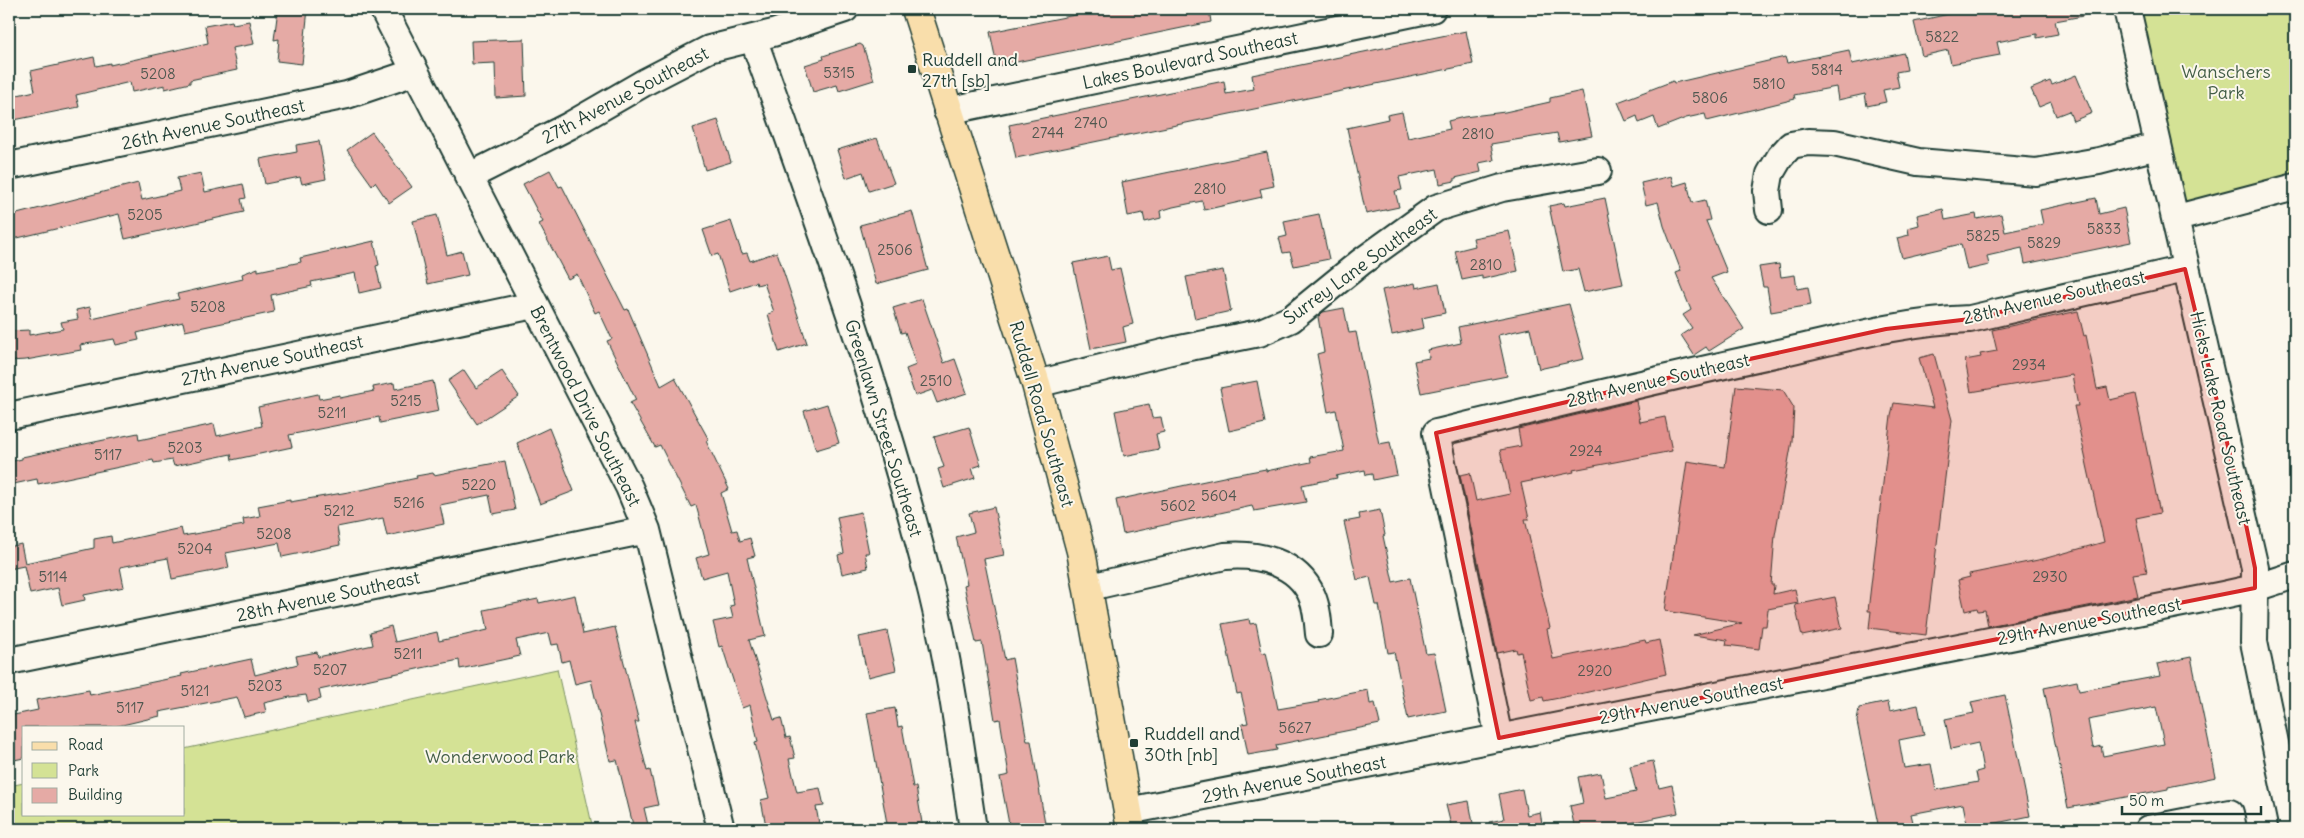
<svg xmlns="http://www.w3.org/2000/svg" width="2304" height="838" font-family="Delius,sans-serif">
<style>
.green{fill:#d4e295;stroke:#7a9064}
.building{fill:#e5aaa5;stroke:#1f3d34;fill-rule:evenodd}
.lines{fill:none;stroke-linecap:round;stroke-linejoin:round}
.minor-casing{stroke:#1f3d34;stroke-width:30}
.major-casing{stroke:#1f3d34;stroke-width:31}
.minor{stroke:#fbf7ec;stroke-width:26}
.major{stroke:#f9deab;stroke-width:28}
.marked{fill:#d62828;fill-opacity:0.2;stroke:#d62828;stroke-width:4;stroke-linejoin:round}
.poi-dot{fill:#1f3d34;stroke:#fbf7ec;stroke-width:2}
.labels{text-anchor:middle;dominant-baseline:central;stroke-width:4;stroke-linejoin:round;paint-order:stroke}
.number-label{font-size:15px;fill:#505850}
.poi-label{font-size:18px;fill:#1f3d34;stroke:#fbf7ec;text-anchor:start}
.street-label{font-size:18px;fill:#1f3d34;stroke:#fbf7ec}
.park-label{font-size:18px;fill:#435e47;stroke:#fbf7ec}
</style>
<rect width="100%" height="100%" fill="#fbf7ec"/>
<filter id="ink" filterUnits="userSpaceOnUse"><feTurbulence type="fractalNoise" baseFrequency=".02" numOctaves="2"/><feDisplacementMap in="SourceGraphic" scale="10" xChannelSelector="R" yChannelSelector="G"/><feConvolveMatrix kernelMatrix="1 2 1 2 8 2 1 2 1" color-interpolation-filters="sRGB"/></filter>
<g filter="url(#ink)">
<path class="green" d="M2140 9H2295V199L2186 224Z
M557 669 593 829H9V786L24 783V814H184V749Z"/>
<path class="building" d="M278 9H308L302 64 277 61 279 39 274 40Z
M1105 9H1209L1211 22 997 66 990 32Z
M1970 9H2083V16L2055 21 2058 34 2037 38V34L1997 42 2000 55 1951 64 1948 50 1922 56 1914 22Z
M232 21 233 24 249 21 254 44 232 48 237 70 190 80V83L165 89V85L132 92 130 82 76 95 79 107 9 121V97L35 91 31 71 94 57 96 66 110 63V65L208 43 205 26Z
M1466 31 1473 64 1016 158 1009 125 1224 81 1226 94 1254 89 1252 75Z
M524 39 526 96 496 98 495 63 472 64 471 41Z
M860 44 863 46 874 80 839 91 837 85 813 92 805 65 824 59 823 56Z
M1849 50 1852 64 1904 53 1907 70 1896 72 1899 87 1883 90 1886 102 1867 106 1865 94 1838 100 1836 87 1794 95 1795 99 1707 121 1705 114 1686 118 1658 129 1654 117 1639 123 1637 116 1626 121 1618 102 1673 81 1674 83 1785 57 1787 63Z
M2076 75 2092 113 2073 121 2069 111 2056 116 2051 102 2039 107 2031 89 2050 81 2052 85Z
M1582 91 1592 136 1559 142 1557 133 1491 144 1494 160 1479 163 1481 172 1455 178V181L1440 184 1437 169 1399 177 1402 190 1395 191 1399 207 1366 214 1347 128 1388 119 1387 115 1402 112 1408 138 1450 129 1448 121 1464 117 1505 112 1550 102V98Z
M718 120 731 162 705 170 693 128Z
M372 132 412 187 389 203 375 182 372 185 347 150Z
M877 138 894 183 869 191 863 172 846 178 837 150Z
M319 141 326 179 302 184 300 177 265 184 260 159 297 152 296 145Z
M1267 152 1274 186 1260 189 1262 197 1204 210 1202 201 1173 207 1160 211 1161 218 1145 222 1143 213 1128 216 1122 182Z
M550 170 559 187 562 186 625 310 628 309 661 386 675 378 709 440 706 441 729 489 721 493 732 531 737 530 740 541 750 538 755 556 747 558 765 636 749 640 774 720 781 718 786 738 790 737 795 758 789 759 797 792 820 788 824 806 816 807 820 829H776L775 824 766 826 761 800 769 798 755 743 758 742 750 705 742 708 722 646 719 647 713 622 733 618 730 606 734 605 727 571 702 578 696 558 709 554 696 505 691 507 660 445 655 447 630 403 636 400 607 341 612 339 599 311 595 313 577 274 568 279 539 224 543 222 523 184Z
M201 173 205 192 243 184 246 198 241 199 244 212 125 239 119 214 9 240V216L138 183 142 200 180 191 177 178Z
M1671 176 1674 186 1687 182 1692 203 1705 200 1710 220 1706 221 1727 272 1711 278 1744 329 1709 351 1706 347 1694 355 1681 335 1692 328 1683 315 1691 310 1676 273 1681 271 1664 226 1658 202 1646 205 1641 183Z
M1605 198 1623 284 1584 292 1578 269 1563 272 1549 206 1564 203 1565 206Z
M2096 198 2099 214 2124 208 2131 242 2025 264 2022 248 1987 256 1989 265 1967 270 1961 244 1902 258 1897 238 1909 235 1908 228 1919 225 1917 215 1943 209 1945 220 1976 214 1977 219 2001 214 2005 232 2043 224 2040 210Z
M912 211 928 270 876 284 860 225Z
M1319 214 1329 259 1294 266 1290 252 1283 253 1279 238 1287 236 1284 221Z
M437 215 447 255 462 251 468 275 428 284 413 221Z
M731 221 742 254 747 253 750 261 777 252 807 343 779 352 768 314 774 312 764 283 757 285 756 282 730 291 718 254 712 256 703 230Z
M1509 231 1518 271 1482 279V276L1462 280 1455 251 1475 246 1473 238Z
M374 241 379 265 376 266 381 288 359 293 355 273 311 282 312 286 271 295 274 312 185 331 183 322 137 333 139 340 116 345 114 339 80 345 81 350 26 360 9 361V331L29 330V335L63 329 61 322 78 319 76 310 90 307 92 319 179 299 177 294 243 279 242 274 258 268V271L301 262 300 258Z
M1108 256 1111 270 1120 268 1133 324 1123 327 1126 342 1091 349 1073 263Z
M1779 264 1781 277 1795 275 1797 289 1808 287 1811 305 1771 312 1767 287H1763L1759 267Z
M1223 270 1231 311 1195 319 1186 277Z
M1415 283 1416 288 1439 283 1445 313 1422 318 1424 328 1392 335 1382 290Z
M922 299 944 363 955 359 967 393 937 403 932 390 915 396 906 369 916 365 905 332 901 333 893 308Z
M1569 304 1584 359 1539 369 1530 328 1498 335 1507 376 1421 393 1414 361 1429 358 1428 350 1461 343 1458 327Z
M1344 308 1349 333 1356 332 1379 444 1390 442 1397 475 1373 480 1372 474 1366 475 1365 470 1336 476 1337 478 1302 485 1306 502 1254 511 1252 506 1123 534 1116 500 1233 475 1266 469V471L1311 462 1310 457 1344 451 1336 410 1328 412 1317 354 1324 352 1318 317 1323 312Z
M2078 311 2084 336 2086 335 2097 389 2107 387 2110 400 2135 394 2160 513 2136 518 2147 572 2133 574 2138 596 1988 626 1985 610 1978 611 1977 608 1965 611 1958 580 1970 577 1969 574 2043 559 2104 542 2074 406H2078L2072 375 1971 392 1965 360 1981 357 1980 354 1997 351 1992 330Z
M1934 354 1952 420 1926 635 1869 628 1871 611H1868L1891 415 1894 403 1933 408 1919 358Z
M464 370 476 388 502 371 519 396 477 424 448 381Z
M433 381 439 411 380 423 379 417 289 435 292 447 232 460 231 454 174 466 172 460 154 463 153 460 38 484 37 479 9 485V462L22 459V457L138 433 139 440 214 424 217 436 262 426 258 407 318 394 319 399 340 395V398L374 391 373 387 394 383 395 389Z
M1257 381 1265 423 1229 431 1220 388Z
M1736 386 1783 390 1794 408 1792 441 1775 535 1771 585H1774L1773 594 1795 589 1798 603 1768 609 1766 626H1762L1759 649 1726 645 1727 640 1693 635 1742 623 1665 611 1687 461 1725 467Z
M1636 401 1640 422 1665 417 1672 451 1573 470 1574 472 1521 483 1529 519H1525L1550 628 1547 629 1553 659 1645 640 1646 643 1659 640 1666 674 1584 693 1544 701 1543 697 1531 700 1521 652 1517 653 1516 649 1497 653 1460 475 1470 473 1476 501 1510 494 1500 450 1521 446 1518 429Z
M827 404 839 443 816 450 804 411Z
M1149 404 1152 418 1161 417 1164 432 1156 434 1159 449 1124 456 1115 411Z
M969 427 981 465 972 468 975 478 944 488 938 469 944 467 934 437Z
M549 428 574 491 540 504 517 443Z
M505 461 515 510 493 514 489 495 440 505 444 524 387 536 383 518 337 527 340 545 282 557 279 543 226 553 229 568 172 579 168 558 120 567 124 587 84 595 85 600 62 605 58 588 30 594 24 566 9 569V547L21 544 25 563 94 548V539L111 536 112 543 181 528 183 536 244 525 243 519 260 516 258 506 290 500V502L366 489 417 478 416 476 433 473 434 475Z
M994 507 1004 555 984 559 1005 660 1012 658 1027 741H1031L1046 829H1010L1000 777 1009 775 1000 719 995 720 982 642 976 643 964 585 967 584 956 537 974 532 969 513Z
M1380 510 1385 535 1383 536 1393 582 1410 578 1426 654 1434 653 1446 711 1408 719 1394 652 1388 653 1379 605H1376L1370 577 1357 580 1344 522 1360 519 1359 514Z
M861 512 869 553H865L868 568 842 574 838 555 844 553 837 517Z
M575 595 583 634 615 627 639 722H635L647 771 650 770 658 805 644 808 649 829H634L617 760 610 761 591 680 575 684 569 660 562 662 558 644 552 645 549 633 516 640 520 656 460 669 459 660 319 690 321 699 308 702 306 695 290 697 264 703 266 712 244 717 237 697 159 712 160 716 114 727H24V758L9 761V716L38 710 36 700 89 690 90 695 182 676 181 674 251 659 255 675 298 664 296 656 317 652 318 657 373 645 370 632 391 626 395 642 437 632 439 641 488 630 484 610 538 599 539 603Z
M1835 597 1842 628 1802 636 1795 605Z
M1249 619 1250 624 1256 623 1262 653 1266 652 1278 709 1319 702 1318 700 1368 690 1370 704 1375 703 1380 724 1276 745 1277 750 1248 755 1242 724 1248 723 1241 693 1237 694 1222 624Z
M887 631 896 670 868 677 859 637Z
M2191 657 2216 777 2168 787V789L2068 808 2044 688 2077 681 2079 691 2160 676 2157 664ZM2156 707 2164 744 2103 756 2101 746 2093 748 2088 720Z
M2005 695 2030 816 1968 829 1963 804 1911 814 1913 822 1879 829 1857 722 1859 708 1888 702 1890 711 1918 705 1924 735 1899 740 1904 768 1931 764 1936 790 1978 782 1976 772 1983 770 1978 743 1951 749 1945 719 1974 713 1971 702Z
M895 708 898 727 902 726 913 787H916L923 829H888L867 713Z
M1653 761 1659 788 1672 785 1678 813 1601 829H1575L1570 806 1583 803 1578 777 1601 773 1606 798 1636 792 1630 766Z
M1522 789 1527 815 1540 812 1543 829H1490L1489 822 1504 819 1499 794Z
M1469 801 1474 829H1452L1446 805Z"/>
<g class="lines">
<defs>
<path id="minor" d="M383 9 629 487 647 530 721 829
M2127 9 2255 568 2254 642 2293 829
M753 38C819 221 885 404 932 593 951 671 961 750 973 829
M947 111 1432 9
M9 166 347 95 415 72
M468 177 569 126 647 81 709 49 773 33 845 9
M1769 210 1767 191 1770 174 1780 157 1791 145 1808 142 1834 143 1918 162 2036 172 2099 161 2158 146
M2177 218 2295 187
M1036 384 1175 350 1259 333 1291 319 1361 262 1436 208 1502 188 1598 171
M9 416 534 305
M1090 587 1225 556C1257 553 1298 562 1312 596 1317 608 1318 621 1319 634
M9 661 647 530
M1499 738 1436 433C1552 405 1667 377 1784 352 1845 338 1907 321 1970 319L2185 269
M1128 811 2223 595 2255 588 2295 575
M2148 829 2230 813 2233 829"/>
<path id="major" d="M916 9 1036 384 1081 551 1131 829"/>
</defs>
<use href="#minor" class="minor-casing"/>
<use href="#major" class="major-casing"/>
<use href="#minor" class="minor"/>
<use href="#major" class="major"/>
</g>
</g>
<path class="marked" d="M2185 269 2240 496 2255 568V588L1499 738 1436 433 1727 364 1886 329 1970 319Z"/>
<g class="poi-dot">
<rect x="907" y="64" width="10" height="10" rx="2.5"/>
<rect x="1129" y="738" width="10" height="10" rx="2.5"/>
</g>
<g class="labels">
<g class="number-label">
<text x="1942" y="36">5822</text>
<text x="1827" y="69">5814</text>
<text x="839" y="72">5315</text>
<text x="158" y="73">5208</text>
<text x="1769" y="83">5810</text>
<text x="1710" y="97">5806</text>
<text x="1091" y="122">2740</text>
<text x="1048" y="132">2744</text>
<text x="1478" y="133">2810</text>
<text x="1210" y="188">2810</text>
<text x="145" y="214">5205</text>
<text x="2104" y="228">5833</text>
<text x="1983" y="235">5825</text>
<text x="2044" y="242">5829</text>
<text x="895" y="249">2506</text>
<text x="1486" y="264">2810</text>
<text x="208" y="306">5208</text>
<text x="2029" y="364">2934</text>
<text x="936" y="380">2510</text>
<text x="406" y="400">5215</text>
<text x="332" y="412">5211</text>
<text x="185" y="447">5203</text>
<text x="1586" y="450">2924</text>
<text x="108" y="454">5117</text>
<text x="479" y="484">5220</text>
<text x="1219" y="495">5604</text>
<text x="409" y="502">5216</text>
<text x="1178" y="505">5602</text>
<text x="339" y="510">5212</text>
<text x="274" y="533">5208</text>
<text x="195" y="548">5204</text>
<text x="53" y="576">5114</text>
<text x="2050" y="576">2930</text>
<text x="408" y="653">5211</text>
<text x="330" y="669">5207</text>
<text x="1595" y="670">2920</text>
<text x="265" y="685">5203</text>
<text x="195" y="690">5121</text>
<text x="130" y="707">5117</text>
<text x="1295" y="727">5627</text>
</g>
<g class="poi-label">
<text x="922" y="59">Ruddell and<tspan x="922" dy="21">27th [sb]</tspan></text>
<text x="1144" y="733">Ruddell and<tspan x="1144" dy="21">30th [nb]</tspan></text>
</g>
<g class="street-label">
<text transform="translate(1190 60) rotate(-12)">Lakes Boulevard Southeast</text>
<text transform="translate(625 95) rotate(-28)">27th Avenue Southeast</text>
<text transform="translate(213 124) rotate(-12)">26th Avenue Southeast</text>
<text transform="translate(1360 266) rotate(-36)">Surrey Lane Southeast</text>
<text transform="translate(2054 297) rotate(-13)">28th Avenue Southeast</text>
<text transform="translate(272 360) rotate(-12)">27th Avenue Southeast</text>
<text transform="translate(1658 380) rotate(-13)">28th Avenue Southeast</text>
<text transform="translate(586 406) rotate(63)">Brentwood Drive Southeast</text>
<text transform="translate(1042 414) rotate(74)">Ruddell Road Southeast</text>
<text transform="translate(2221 418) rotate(77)">Hicks Lake Road Southeast</text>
<text transform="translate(884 428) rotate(73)">Greenlawn Street Southeast</text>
<text transform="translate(328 596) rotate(-12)">28th Avenue Southeast</text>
<text transform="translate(2089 621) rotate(-11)">29th Avenue Southeast</text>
<text transform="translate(1691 700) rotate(-11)">29th Avenue Southeast</text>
<text transform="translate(1294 779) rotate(-11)">29th Avenue Southeast</text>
</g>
<g class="park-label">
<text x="2226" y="71">Wanschers<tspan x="2226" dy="21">Park</tspan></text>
<text x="500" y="756">Wonderwood Park</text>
</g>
</g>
<rect width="2304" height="838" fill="none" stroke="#fbf7ec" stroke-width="30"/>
<rect x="15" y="15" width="2274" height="808" fill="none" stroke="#1f3d34" stroke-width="2" filter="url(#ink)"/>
<rect x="22" y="726" width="162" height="90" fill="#fbf7ec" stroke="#a3ada2"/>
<rect x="32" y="742" width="25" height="8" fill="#f9deab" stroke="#a3ada2"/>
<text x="68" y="750" font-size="15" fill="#1f3d34">Road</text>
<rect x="32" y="763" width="25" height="15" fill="#d4e295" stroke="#a3ada2"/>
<text x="68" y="776" font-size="15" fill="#1f3d34">Park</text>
<rect x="32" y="788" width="25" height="15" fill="#e5aaa5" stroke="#a3ada2"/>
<text x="68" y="800" font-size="15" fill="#1f3d34">Building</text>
<path d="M2122 806v8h139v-8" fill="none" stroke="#1f3d34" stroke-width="2.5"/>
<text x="2129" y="806" font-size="15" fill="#1f3d34" stroke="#fbf7ec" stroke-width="4" paint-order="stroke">50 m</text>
</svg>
